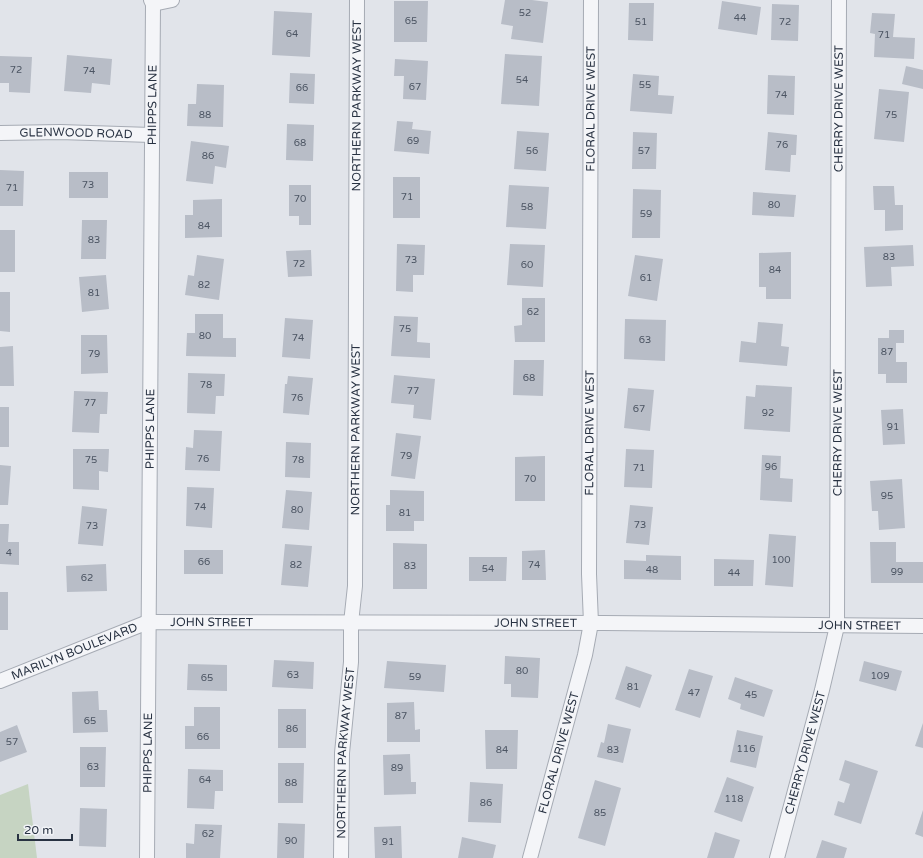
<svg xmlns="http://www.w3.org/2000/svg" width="923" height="858" font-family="'Varela Round',sans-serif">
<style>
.green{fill:#c6d4c2}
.building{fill:#b8bdc7}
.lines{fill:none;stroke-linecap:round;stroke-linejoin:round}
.street-casing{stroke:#a6abb4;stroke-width:16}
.street{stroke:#f4f5f8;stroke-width:14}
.labels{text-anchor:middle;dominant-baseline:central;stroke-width:4;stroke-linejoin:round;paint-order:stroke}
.number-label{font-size:10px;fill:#4c5563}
.street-label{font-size:12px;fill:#283242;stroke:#f1f3f7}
</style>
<rect width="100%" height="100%" fill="#e1e4ea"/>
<path class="green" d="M28 784 37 858H0V795Z"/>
<path class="building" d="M505 0H532L548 2 543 43 511 39 513 26 501 24Z
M394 1H428L427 42H394Z
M722 1 761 7 757 35 718 29Z
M629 3H654L653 41 628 40Z
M772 4 799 5 798 41 771 40Z
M274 11 312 13 310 57 272 55Z
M872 13 895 14 893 37 915 38 914 59 874 57 875 34 870 33Z
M505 54 542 56 539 106 501 104Z
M67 55 112 59 110 85 92 83 91 93 64 91Z
M0 56 32 57 30 93 9 92V83H0Z
M395 59 428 61 426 100 403 99 404 76H394Z
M906 66 923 70V89L902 84Z
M290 73 315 74 314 104 289 103Z
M633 74 659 76 658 95 674 96 672 114 630 111Z
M768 75 795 76 794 115 767 114Z
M197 84 224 85 223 127 187 126 188 104H196Z
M879 89 909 92 904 142 874 139Z
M397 121 413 122 412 129 431 131 429 154 394 151Z
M287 124 314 125 313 161 286 160Z
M517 131 549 133 546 171 514 169Z
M633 132 657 133 656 169H632Z
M768 132 797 135 796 155H791L790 172 765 170Z
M191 141 229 146 226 168 215 166 213 184 186 181Z
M0 170 24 171 23 206H0Z
M69 172H108V198H69Z
M393 177H420V218H393Z
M289 185H311V225H299V216H289Z
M509 185 549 187 546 229 506 227Z
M873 186H894L895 205H903V230L885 231V210H874Z
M633 189 661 190 660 238H632Z
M753 192 796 195 794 217 752 215Z
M222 199V237L185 238V215H193V200Z
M82 220H107L106 259H81Z
M0 230H15V272H0Z
M397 244 425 245 424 275H413V292L396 291Z
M510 244 545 245 543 287 507 285Z
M913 245 914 266 891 267 892 286 866 287 864 247Z
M311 250 312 276 288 277 286 251Z
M791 252V299H766V287H759V253Z
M197 255 224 259 219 300 185 295 188 275 194 276Z
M635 255 663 259 657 301 628 296Z
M106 275 109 309 82 312 79 277Z
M0 292H10V332L0 331Z
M522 298H545V342H515L514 326 522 325Z
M195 314H223V338H236V357L186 356 187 333H195Z
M394 316 418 317 417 342 430 343V358L391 356Z
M285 318 313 320 310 359 282 357Z
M625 319 666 320 665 361 624 359Z
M758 322 783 324 781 346 789 347 787 366 739 362 741 341 756 343Z
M889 330H904V343H896V362H907V383H886V374H878V338H889Z
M81 335H107L108 373 81 374Z
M13 346 14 386H0V347Z
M514 360H544L543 396 513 395Z
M188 373 225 374 224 396H216L215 414 187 413Z
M394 375 435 379 431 420 413 418 414 405 391 403Z
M288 376 313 378 309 415 283 413 285 384H287Z
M756 385 792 387 790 432 744 429 746 396 755 397Z
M628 388 654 390 650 431 624 428Z
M74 391 108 392 107 414H100L99 433 72 432Z
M0 407H9V447H0Z
M903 409 905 444 883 445 881 410Z
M194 430 222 431 220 471 185 470 186 447 193 448Z
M396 433 421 436 415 479 391 476Z
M286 442 311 443 310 478 285 477Z
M73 449H109L108 472 99 471V490L73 489Z
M626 449 654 450 652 488 624 487Z
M762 455 781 456 780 478 793 479 792 502 760 500Z
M545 456V501H515V457Z
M0 465 11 466 8 505H0Z
M902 479 905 528 879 530 878 511H872L870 481Z
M187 487 214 488 212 528 186 526Z
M286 490 312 492 309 530 282 528Z
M390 490 424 491V521H414V531H386V505H390Z
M630 505 653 507 649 545 626 543Z
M82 506 107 509 103 546 78 544Z
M0 524H9L8 542H19V565L0 564Z
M769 534 796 536 793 587 765 585Z
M870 542H896V562H923V583H871Z
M393 543 427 544V589H393Z
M285 544 312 546 308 587 281 585Z
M184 550H223V574H184Z
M545 550 546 580H522V551Z
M646 555 681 556V580L624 579V560L646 561Z
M469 557H507L506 581H469Z
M714 559 754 560 753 586H714Z
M106 564 107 591 67 592 66 566Z
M0 592H8V630H0Z
M505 656 540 658 538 698 511 697V684H504Z
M274 660 314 662 313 689 272 687Z
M387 661 446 665 444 692 384 688Z
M864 661 902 671 896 691 859 681Z
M188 664 227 665V691L187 690Z
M626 666 652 675 640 708 615 699Z
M689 669 713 676 700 718 675 710Z
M735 677 773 690 764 717 740 709 741 704 728 699Z
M98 691 99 710H107L108 732 73 733 72 692Z
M414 702 415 730 420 729V742H387V703Z
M194 707H220V749H185V726H194Z
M278 709H306V748H278Z
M923 723V748L915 746Z
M608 724 631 729 623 763 597 757 601 742 604 743Z
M17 725 27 752 0 762V732Z
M485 730H518L517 769H486Z
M737 730 763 736 756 768 730 762Z
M80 747H106L105 787H80Z
M410 754 411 782H416V794L384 795 383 755Z
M845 760 878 771 861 824 834 815 838 801 844 803 850 784 839 780Z
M278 763H304L303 803H278Z
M188 769 223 770V791H215L214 809 187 808Z
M727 777 754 787 742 822 714 812Z
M595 780 621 788 605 846 578 838Z
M470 782 503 784 501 823 468 822Z
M80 808 107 809 106 847 79 846Z
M923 810V837L915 834Z
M278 823 305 824 304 858H277Z
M195 824 222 825 220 858H186V843L194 844Z
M401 826 402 858H375L374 827Z
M715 832 740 840 734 858H707Z
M462 837 496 845 493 858H458Z
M822 840 847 848 844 858H816Z"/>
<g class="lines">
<defs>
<g id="street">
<path d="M153 4 172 0"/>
<path id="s1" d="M0 133 60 132 151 135"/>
<path id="s2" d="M0 681 148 622 604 623 923 626"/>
<path id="s3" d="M147 858 153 4 151 0"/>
<path id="s4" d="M341 858 342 753 351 662V623L355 586 357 0"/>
<path id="s5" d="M530 858 585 655 591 623 589 574 591 0"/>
<path id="s6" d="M777 858 822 690 837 626 839 0"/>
</g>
</defs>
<use href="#street" class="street-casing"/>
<use href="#street" class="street"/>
</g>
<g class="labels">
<g class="number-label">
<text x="525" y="13">52</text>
<text x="740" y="18">44</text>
<text x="411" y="21">65</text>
<text x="641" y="22">51</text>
<text x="785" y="22">72</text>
<text x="292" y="34">64</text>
<text x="884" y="35">71</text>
<text x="16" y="70">72</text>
<text x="89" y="71">74</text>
<text x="522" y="80">54</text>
<text x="645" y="85">55</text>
<text x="415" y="87">67</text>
<text x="302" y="88">66</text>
<text x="781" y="95">74</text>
<text x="205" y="115">88</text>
<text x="891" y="115">75</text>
<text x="413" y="141">69</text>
<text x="300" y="143">68</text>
<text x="782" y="145">76</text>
<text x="532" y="151">56</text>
<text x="644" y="151">57</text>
<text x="208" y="156">86</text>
<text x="88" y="185">73</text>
<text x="12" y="188">71</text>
<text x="407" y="197">71</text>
<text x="300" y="199">70</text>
<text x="774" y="205">80</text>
<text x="527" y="207">58</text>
<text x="646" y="214">59</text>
<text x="204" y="226">84</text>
<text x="94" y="240">83</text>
<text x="889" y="257">83</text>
<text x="411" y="260">73</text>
<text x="299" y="264">72</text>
<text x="527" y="265">60</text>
<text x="775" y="270">84</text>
<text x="646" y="278">61</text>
<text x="204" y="285">82</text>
<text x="94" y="293">81</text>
<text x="533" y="312">62</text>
<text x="405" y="329">75</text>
<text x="205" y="336">80</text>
<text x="298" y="338">74</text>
<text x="645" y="340">63</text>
<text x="887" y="352">87</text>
<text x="94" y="354">79</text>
<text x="529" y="378">68</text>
<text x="206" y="385">78</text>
<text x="413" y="391">77</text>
<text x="297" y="398">76</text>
<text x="90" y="403">77</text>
<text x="639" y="409">67</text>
<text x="768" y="413">92</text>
<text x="893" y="427">91</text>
<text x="406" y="456">79</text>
<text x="203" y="459">76</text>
<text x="91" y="460">75</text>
<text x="298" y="460">78</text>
<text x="771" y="467">96</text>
<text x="639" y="468">71</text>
<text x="530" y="479">70</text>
<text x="887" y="496">95</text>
<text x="200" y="507">74</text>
<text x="297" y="510">80</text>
<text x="405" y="513">81</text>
<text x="640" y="525">73</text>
<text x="92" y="526">73</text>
<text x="9" y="553">4</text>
<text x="781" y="560">100</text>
<text x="204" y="562">66</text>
<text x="296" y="565">82</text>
<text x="534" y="565">74</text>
<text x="410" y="566">83</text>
<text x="488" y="569">54</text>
<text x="652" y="570">48</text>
<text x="897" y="572">99</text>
<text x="734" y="573">44</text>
<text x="87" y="578">62</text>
<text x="522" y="671">80</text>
<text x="293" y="675">63</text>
<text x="880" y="676">109</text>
<text x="415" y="677">59</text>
<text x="207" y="678">65</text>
<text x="633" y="687">81</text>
<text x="694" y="693">47</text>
<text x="751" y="695">45</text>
<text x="401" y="716">87</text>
<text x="90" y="721">65</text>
<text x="292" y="729">86</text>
<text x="203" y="737">66</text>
<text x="12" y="742">57</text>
<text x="746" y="749">116</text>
<text x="502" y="750">84</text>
<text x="613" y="750">83</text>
<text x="93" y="767">63</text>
<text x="397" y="768">89</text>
<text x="205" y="780">64</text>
<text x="291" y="783">88</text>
<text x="734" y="799">118</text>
<text x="486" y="803">86</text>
<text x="600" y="813">85</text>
<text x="208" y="834">62</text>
<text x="291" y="841">90</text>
<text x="388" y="842">91</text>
</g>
<g class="street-label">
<text stroke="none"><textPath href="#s3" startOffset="753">PHIPPS LANE</textPath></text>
<text stroke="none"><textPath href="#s4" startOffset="753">NORTHERN PARKWAY WEST</textPath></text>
<text stroke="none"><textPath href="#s5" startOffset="757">FLORAL DRIVE WEST</textPath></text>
<text stroke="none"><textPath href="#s6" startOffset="757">CHERRY DRIVE WEST</textPath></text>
<text stroke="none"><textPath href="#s1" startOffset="76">GLENWOOD ROAD</textPath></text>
<text stroke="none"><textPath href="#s3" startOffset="429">PHIPPS LANE</textPath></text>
<text stroke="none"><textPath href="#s4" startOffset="429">NORTHERN PARKWAY WEST</textPath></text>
<text stroke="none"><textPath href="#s5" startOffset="433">FLORAL DRIVE WEST</textPath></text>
<text stroke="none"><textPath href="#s6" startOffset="433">CHERRY DRIVE WEST</textPath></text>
<text stroke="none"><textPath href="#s2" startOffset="223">JOHN STREET</textPath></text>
<text stroke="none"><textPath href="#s2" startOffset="547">JOHN STREET</textPath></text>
<text stroke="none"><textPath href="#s2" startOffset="871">JOHN STREET</textPath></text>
<text stroke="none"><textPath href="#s2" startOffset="80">MARILYN BOULEVARD</textPath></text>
<text stroke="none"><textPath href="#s3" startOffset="105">PHIPPS LANE</textPath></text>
<text stroke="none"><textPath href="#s4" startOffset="105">NORTHERN PARKWAY WEST</textPath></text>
<text stroke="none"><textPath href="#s5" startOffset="109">FLORAL DRIVE WEST</textPath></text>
<text stroke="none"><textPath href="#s6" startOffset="109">CHERRY DRIVE WEST</textPath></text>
</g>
</g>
<path d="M18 834v6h54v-6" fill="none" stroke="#283242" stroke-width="2"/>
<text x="24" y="834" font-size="12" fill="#283242" stroke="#f1f3f7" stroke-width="3" paint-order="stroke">20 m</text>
</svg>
